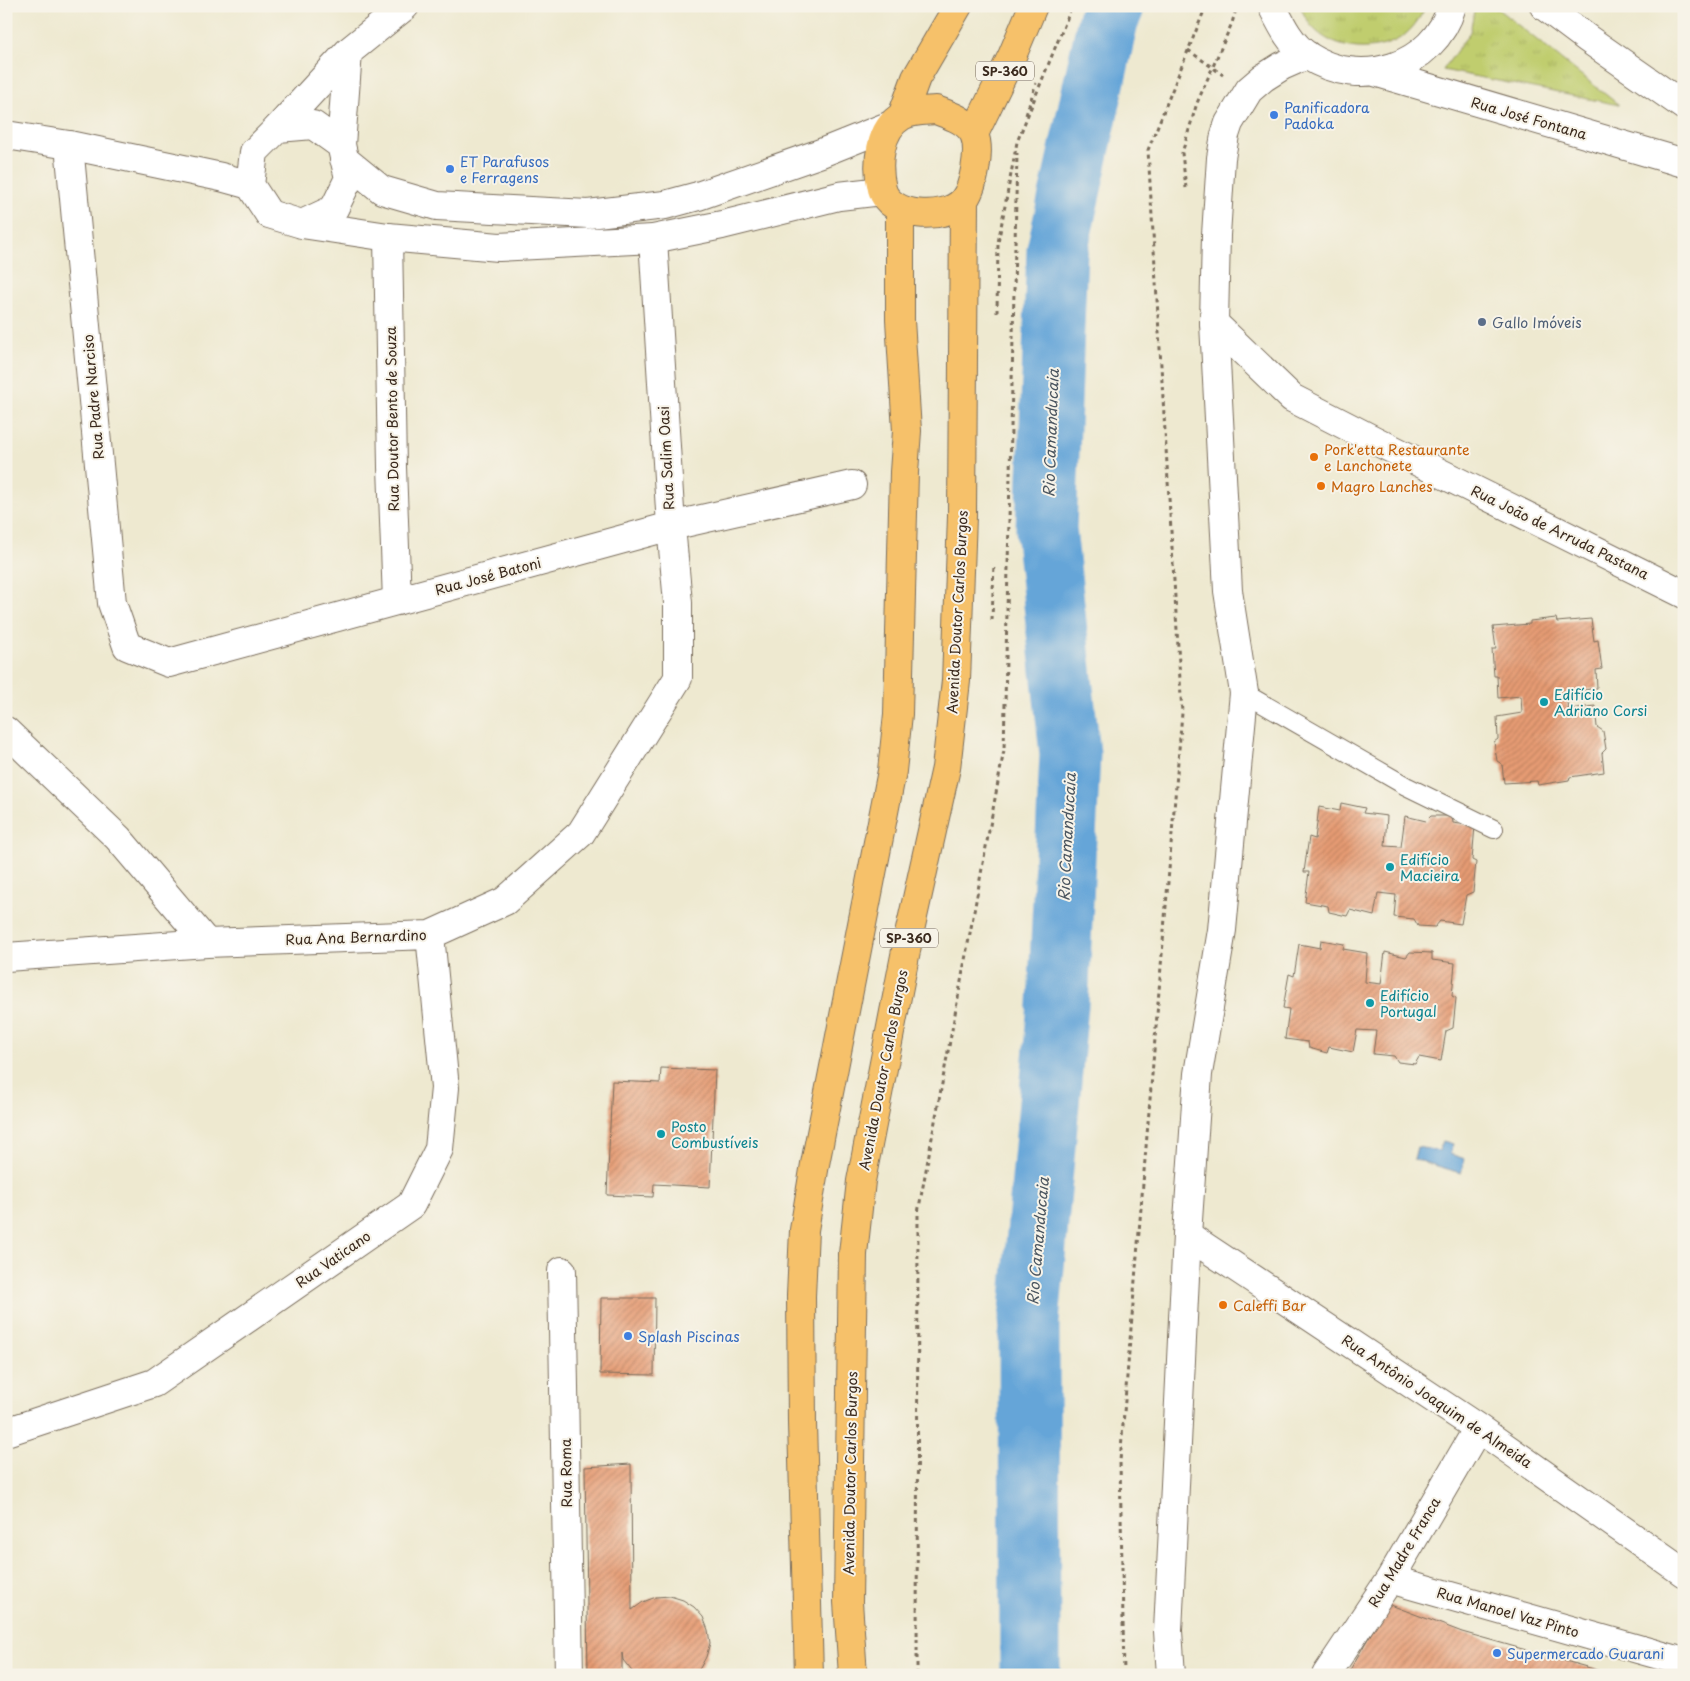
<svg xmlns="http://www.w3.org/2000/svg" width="1690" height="1681" font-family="'Playpen Sans',sans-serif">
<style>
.park{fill:url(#park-tufts);stroke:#7e7c46}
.water{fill:#65a5d8;stroke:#50687b}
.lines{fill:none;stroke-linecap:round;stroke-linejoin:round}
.river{stroke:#65a5d8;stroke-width:61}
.building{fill:url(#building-hatch)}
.service-casing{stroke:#7a6d5c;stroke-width:20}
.minor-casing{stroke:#7a6d5c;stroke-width:30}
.tertiary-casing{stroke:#7a6d5c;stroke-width:30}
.primary-casing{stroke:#7a6d5c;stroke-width:30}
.path{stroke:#7a6d5c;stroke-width:3;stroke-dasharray:4 4;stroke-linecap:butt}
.service{stroke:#fff;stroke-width:18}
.minor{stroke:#fff;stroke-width:28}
.tertiary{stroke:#fff;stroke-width:28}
.primary{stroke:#f6c16b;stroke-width:28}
.shop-dot{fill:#3f7fe0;stroke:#f7f3e8;stroke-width:2}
.service-dot{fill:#5c6f8a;stroke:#f7f3e8;stroke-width:2}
.food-dot{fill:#e8710a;stroke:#f7f3e8;stroke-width:2}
.culture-dot{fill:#0f9aa8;stroke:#f7f3e8;stroke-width:2}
.labels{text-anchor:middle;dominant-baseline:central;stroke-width:4;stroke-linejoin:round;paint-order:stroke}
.shield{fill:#f7f3e8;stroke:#73665b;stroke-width:1}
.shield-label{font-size:12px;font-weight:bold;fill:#3b2a1e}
.shop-label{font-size:14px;fill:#366cbe;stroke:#f7f3e8;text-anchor:start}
.street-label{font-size:14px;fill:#3b2a1e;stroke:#f7f3e8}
.service-label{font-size:14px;fill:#4e5e75;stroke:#f7f3e8;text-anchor:start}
.food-label{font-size:14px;fill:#c56008;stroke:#f7f3e8;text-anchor:start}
.culture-label{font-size:14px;fill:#0d838f;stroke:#f7f3e8;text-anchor:start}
.water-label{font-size:15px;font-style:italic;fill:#4a555f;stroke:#f7f3e8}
</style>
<defs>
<pattern id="park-tufts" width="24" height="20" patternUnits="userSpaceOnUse" patternTransform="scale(1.25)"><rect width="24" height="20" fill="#c0cd6e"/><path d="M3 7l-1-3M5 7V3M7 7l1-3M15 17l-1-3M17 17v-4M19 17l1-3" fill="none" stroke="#a6b05f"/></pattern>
<pattern id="building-hatch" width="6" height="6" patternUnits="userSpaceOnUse" patternTransform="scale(1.25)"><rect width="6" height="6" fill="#e69b73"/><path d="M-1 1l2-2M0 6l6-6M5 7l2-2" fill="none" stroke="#bc7f5e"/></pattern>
</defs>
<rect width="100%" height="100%" fill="#f7f3e8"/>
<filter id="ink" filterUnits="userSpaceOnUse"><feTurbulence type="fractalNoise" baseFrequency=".02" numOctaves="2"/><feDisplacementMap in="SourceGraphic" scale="10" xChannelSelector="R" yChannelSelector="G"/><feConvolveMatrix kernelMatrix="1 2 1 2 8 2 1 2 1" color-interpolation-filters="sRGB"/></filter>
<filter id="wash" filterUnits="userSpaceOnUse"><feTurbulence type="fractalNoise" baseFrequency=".0096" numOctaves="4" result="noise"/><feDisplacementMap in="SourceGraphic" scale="20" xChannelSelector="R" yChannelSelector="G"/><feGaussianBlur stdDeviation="1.12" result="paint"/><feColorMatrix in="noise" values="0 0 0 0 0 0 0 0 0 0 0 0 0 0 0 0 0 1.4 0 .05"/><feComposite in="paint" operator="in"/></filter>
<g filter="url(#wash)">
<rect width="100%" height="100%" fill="#eee9d0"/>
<path class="park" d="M1300 6H1426C1420 18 1413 29 1402 37 1373 56 1327 51 1307 20 1304 16 1303 11 1300 6Z
M1475 6H1494L1619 105 1443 70 1470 32Z"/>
<path class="water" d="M1443 1141 1453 1144 1450 1154 1465 1159 1461 1173 1414 1159 1417 1147 1439 1151Z"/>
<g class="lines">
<path class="river" d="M1030 1675 1029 1321 1058 1005 1070 754 1046 529 1057 251 1108 20 1114 6"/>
</g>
<g id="blocks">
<path class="building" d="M1556 618 1557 622 1591 619 1594 641 1598 640 1602 669 1596 670 1597 688 1566 693 1568 709 1595 706 1597 727 1603 731 1606 749 1602 753 1604 772 1570 777 1569 780 1538 785 1537 781 1504 783 1502 764 1497 761 1494 742 1498 739 1497 717 1522 713 1521 696 1498 698 1497 676H1494L1492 649H1496L1493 627 1530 624V621Z
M1341 803 1365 808 1363 813 1387 816 1385 846 1401 847 1405 816 1426 821 1431 816H1452L1453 823 1475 826 1472 860 1476 862 1473 892 1466 895 1461 924 1440 921 1435 927 1418 926 1414 919 1394 917 1396 895 1378 893 1374 916 1350 910 1347 916 1329 912 1328 906 1305 902 1309 872H1304L1309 837 1315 839 1319 807 1340 811Z
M1321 940 1344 944 1343 949 1367 953 1365 982 1381 984 1385 952 1406 957 1410 952 1432 953V960L1455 963 1452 996 1456 998 1453 1028 1446 1031 1441 1061 1419 1057 1415 1064 1398 1062 1394 1056 1373 1054 1376 1031 1357 1030 1353 1052 1329 1047 1327 1053 1309 1048 1308 1042 1285 1039 1289 1009 1283 1008 1289 974 1294 976 1299 944 1320 948Z
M661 1068 715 1070 710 1187 654 1184 653 1197 607 1195 612 1081 660 1083Z
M601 1298H655L654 1375 600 1374Z
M631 1464 632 1610 643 1602 656 1597 670 1596 683 1600 694 1607 703 1617 708 1630 710 1643 706 1657 700 1668 693 1675H635L623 1660 622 1653V1675H588L585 1467Z
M1388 1604 1462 1632 1615 1675H1347Z"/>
</g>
</g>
<g filter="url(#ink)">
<use href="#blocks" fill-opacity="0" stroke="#7a6d5c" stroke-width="1"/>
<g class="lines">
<defs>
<path id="service" d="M1244 693 1406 786 1494 829"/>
<path id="minor" d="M278 128 348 52 405 6
M69 145 112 603 127 646 169 663 671 526 852 485
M341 145 348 52
M388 237 392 467 397 601
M1214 323 1292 398 1374 440 1684 594
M6 731 118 838 207 943
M6 957 207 943 430 935 505 901 581 833 678 678V603L671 526 653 239
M1187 1235 1478 1428 1684 1573
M562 1271 569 1675
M6 1432 154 1383 411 1205 439 1149 445 1088 430 935
M1390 1579 1684 1662
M1326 1675 1390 1579 1478 1428"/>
<path id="tertiary" d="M1272 6C1281 24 1291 45 1308 56 1360 90 1434 68 1452 6
M1544 6 1588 39 1684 106
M1375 72 1684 163
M313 125 341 145 349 178 334 209 302 224 269 214 250 185 254 152 278 128Z
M6 135 69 145 221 177 250 185
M344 159 382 190 437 206 588 214 665 205 698 196 821 153 891 125
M302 224 388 237 499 247 653 239 722 225 839 196 882 191
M1171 1675 1168 1631 1187 1235 1198 1074 1222 930 1244 693 1228 591 1214 323 1216 235 1221 158 1225 135 1229 123 1249 90 1263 78 1282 66 1307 55"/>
<path id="primary" d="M936 110C949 115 967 120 974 134 981 150 974 188 963 201 945 221 889 218 882 189 876 165 879 129 902 116 913 110 924 111 936 110Z
M902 116 916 78 958 6
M974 134 1012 56 1033 6
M809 1675 802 1423 801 1296 804 1230 815 1164 892 771 898 714 904 472 907 431 900 320V210
M853 1675 848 1602 853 1254 861 1181 910 930 946 768 956 681 962 516 964 200"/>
</defs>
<use href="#service" class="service-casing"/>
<use href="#minor" class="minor-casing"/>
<use href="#tertiary" class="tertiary-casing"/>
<use href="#primary" class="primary-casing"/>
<path class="path" d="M1188 50 1223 75
M1026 115 1036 83
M1186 188 1182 153 1197 103 1232 23 1237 6
M997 313 998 243 1017 142 1072 6
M992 620 994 564
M917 1675 918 1213 1004 750 1017 153
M1124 1675 1120 1461 1182 713 1148 150 1206 6"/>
<use href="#service" class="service"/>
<use href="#minor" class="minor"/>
<use href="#tertiary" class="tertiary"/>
<use href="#primary" class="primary"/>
</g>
</g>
<g class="shop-dot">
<circle cx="1274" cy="115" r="5"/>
<circle cx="450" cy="169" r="5"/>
<circle cx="628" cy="1336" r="5"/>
<circle cx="1497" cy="1653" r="5"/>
</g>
<circle class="service-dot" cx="1482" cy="322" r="5"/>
<g class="food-dot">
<circle cx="1314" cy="457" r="5"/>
<circle cx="1321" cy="486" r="5"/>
<circle cx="1223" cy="1305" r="5"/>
</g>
<g class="culture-dot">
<circle cx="1544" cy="702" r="5"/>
<circle cx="1390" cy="867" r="5"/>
<circle cx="1370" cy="1003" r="5"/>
<circle cx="661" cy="1134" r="5"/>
</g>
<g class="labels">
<g class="shield">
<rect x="976" y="61.5" width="58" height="19" rx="4"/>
<rect x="880" y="928.5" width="58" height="19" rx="4"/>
</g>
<g class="shield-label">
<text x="1005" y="71">SP-360</text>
<text x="909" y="938">SP-360</text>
</g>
<g class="shop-label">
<text x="1284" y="107">Panificadora<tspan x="1284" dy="16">Padoka</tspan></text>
<text x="460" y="161">ET Parafusos<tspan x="460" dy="16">e Ferragens</tspan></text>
<text x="638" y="1336">Splash Piscinas</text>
<text x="1507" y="1653">Supermercado Guarani</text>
</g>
<g class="street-label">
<text transform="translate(1529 118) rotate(16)">Rua José Fontana</text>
<text transform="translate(93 397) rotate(-95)">Rua Padre Narciso</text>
<text transform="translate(392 419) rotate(-91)">Rua Doutor Bento de Souza</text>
<text transform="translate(666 458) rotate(-93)">Rua Salim Oasi</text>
<text transform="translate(1560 532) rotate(26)">Rua João de Arruda Pastana</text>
<text transform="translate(488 576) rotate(-15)">Rua José Batoni</text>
<text transform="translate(957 612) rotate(-87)">Avenida Doutor Carlos Burgos</text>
<text transform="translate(356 937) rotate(-2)">Rua Ana Bernardino</text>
<text transform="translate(883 1070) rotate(-79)">Avenida Doutor Carlos Burgos</text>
<text transform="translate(333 1259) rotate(-35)">Rua Vaticano</text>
<text transform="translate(1437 1401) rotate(34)">Rua Antônio Joaquim de Almeida</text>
<text transform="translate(566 1473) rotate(-91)">Rua Roma</text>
<text transform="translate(850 1473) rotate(-89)">Avenida Doutor Carlos Burgos</text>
<text transform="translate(1404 1552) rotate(-59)">Rua Madre Franca</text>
<text transform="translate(1508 1612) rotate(16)">Rua Manoel Vaz Pinto</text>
</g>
<g class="service-label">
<text x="1492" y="322">Gallo Imóveis</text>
</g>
<g class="food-label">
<text x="1324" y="449">Pork'etta Restaurante<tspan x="1324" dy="16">e Lanchonete</tspan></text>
<text x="1331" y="486">Magro Lanches</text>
<text x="1233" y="1305">Caleffi Bar</text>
</g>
<g class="culture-label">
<text x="1554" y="694">Edifício<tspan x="1554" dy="16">Adriano Corsi</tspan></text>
<text x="1400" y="859">Edifício<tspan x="1400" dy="16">Macieira</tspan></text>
<text x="1380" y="995">Edifício<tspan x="1380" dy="16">Portugal</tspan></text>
<text x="671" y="1126">Posto<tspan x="671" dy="16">Combustíveis</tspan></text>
</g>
<g class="water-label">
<text transform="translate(1050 433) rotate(-88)">Rio Camanducaia</text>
<text transform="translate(1066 837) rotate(-87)">Rio Camanducaia</text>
<text transform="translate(1037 1241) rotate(-85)">Rio Camanducaia</text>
</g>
</g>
<rect width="1690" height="1681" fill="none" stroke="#f7f3e8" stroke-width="25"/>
</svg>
